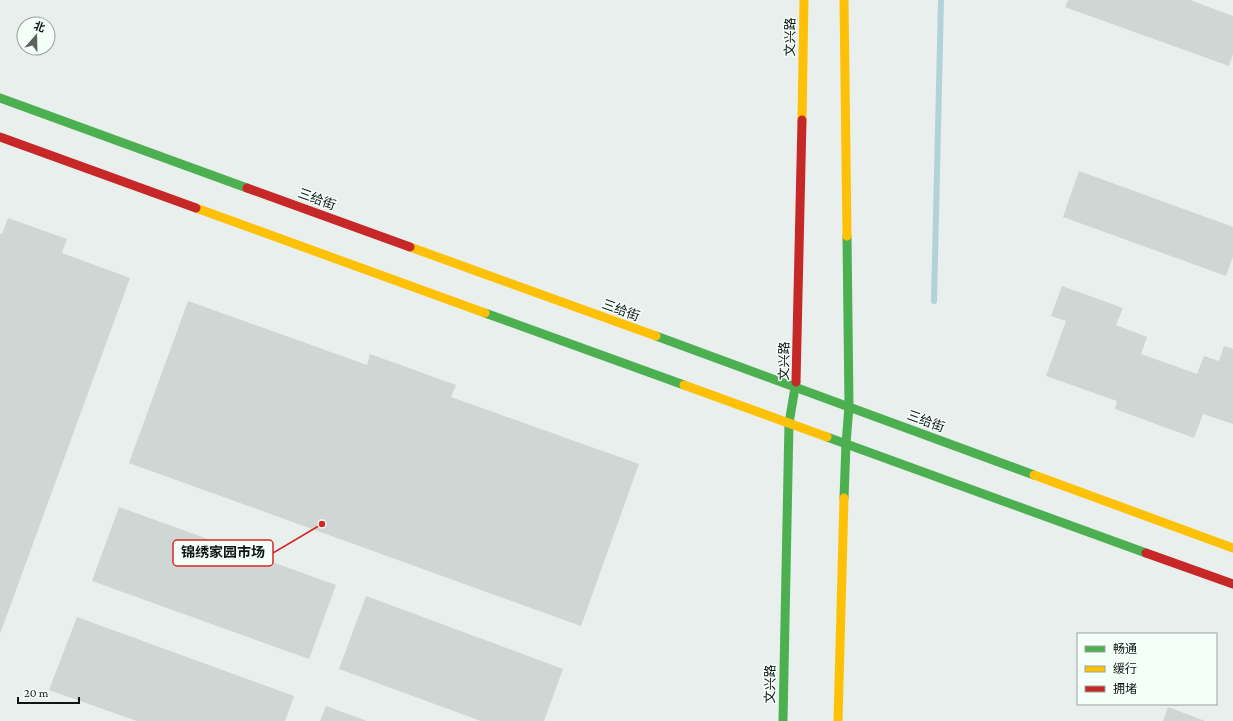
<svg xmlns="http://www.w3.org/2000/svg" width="1233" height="721" font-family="'Crimson Pro','Noto Sans SC',serif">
<rect width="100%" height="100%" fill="#e8efec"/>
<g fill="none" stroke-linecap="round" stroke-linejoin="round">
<path stroke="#b1d3d8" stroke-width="6" d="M934,301L941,0"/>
</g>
<g fill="#d0d6d4">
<path d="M1068,0H1190L1233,16V54L1229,66L1065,7Z"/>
<path d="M1079,171L1233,227V257L1226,276L1063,217Z"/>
<path d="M8,218L67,239L62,253L130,278L0,634V233L2,234Z"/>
<path d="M1062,286L1123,308L1116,325L1147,337L1141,354L1197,374L1204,356L1219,361L1224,346L1233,349V424L1203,414L1194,438L1115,409L1117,401L1046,376L1066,321L1051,316Z"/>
<path d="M188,301L367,365L370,354L456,385L451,397L639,464L581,626L129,463Z"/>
<path d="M119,507L336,585L309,659L92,581Z"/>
<path d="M366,596L563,669L544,721H481L339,669Z"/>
<path d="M77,617L294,696L285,721H137L49,690Z"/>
<path d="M326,706L367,721H320Z"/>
<path d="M1168,707L1205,721H1163Z"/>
</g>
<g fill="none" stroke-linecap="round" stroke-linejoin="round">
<g stroke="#4caf50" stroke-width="9">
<path d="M0,98L247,188"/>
<path d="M485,313L684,385"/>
<path d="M656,336L1034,475"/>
<path d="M827,437L1146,553"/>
<path d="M844,498L846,444L849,406L847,236"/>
<path d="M783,721L789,423L796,382"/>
</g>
<g stroke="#ffc107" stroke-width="9">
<path d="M844,0L847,236"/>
<path d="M802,120L804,0"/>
<path d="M196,208L485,313"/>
<path d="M410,247L656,336"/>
<path d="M684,385L827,437"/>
<path d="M1034,475L1233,548"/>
<path d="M838,721L844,498"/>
</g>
<g stroke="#c62828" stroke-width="9">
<path d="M0,137L196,208"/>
<path d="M247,188L410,247"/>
<path d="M796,382L802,120"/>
<path d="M1146,553L1233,584"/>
</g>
</g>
<g text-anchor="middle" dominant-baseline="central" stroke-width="3" stroke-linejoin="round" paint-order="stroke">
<g font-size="13" fill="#101412" stroke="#f4fffa">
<text transform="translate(790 37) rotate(-89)">文兴路</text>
<text transform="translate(317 199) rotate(20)">三给街</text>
<text transform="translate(621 310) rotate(20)">三给街</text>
<text transform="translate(784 361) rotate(-89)">文兴路</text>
<text transform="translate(926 421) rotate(20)">三给街</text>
<text transform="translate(770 684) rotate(-89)">文兴路</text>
</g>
</g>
<path fill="none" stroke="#d62828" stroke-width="1.5" d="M322 524L273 553"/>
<circle fill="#d62828" stroke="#f4fffa" stroke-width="1.5" cx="322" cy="524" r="4"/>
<rect fill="#f4fffa" stroke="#d62828" stroke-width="1.5" x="173" y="540" width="100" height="26" rx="4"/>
<g font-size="14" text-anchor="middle" font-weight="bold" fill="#101412">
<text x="223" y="557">锦绣家园市场</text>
</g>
<rect x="1077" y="633" width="140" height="72" fill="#f4fffa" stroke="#99a19d"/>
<rect x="1085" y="646" width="20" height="6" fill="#4caf50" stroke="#99a19d"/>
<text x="1113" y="653" font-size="12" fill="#101412">畅通</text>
<rect x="1085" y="666" width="20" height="6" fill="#ffc107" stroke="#99a19d"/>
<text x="1113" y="673" font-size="12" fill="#101412">缓行</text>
<rect x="1085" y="686" width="20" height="6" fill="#c62828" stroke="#99a19d"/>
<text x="1113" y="693" font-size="12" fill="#101412">拥堵</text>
<g transform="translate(36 36) rotate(20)"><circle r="19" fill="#f4fffa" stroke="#99a19d"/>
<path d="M0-3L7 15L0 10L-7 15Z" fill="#5c615e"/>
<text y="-6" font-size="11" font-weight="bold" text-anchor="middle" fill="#101412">北</text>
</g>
<path d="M18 697v6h61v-6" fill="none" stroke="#101412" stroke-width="2"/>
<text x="24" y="697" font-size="12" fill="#101412" stroke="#f4fffa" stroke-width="3" paint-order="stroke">20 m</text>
</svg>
